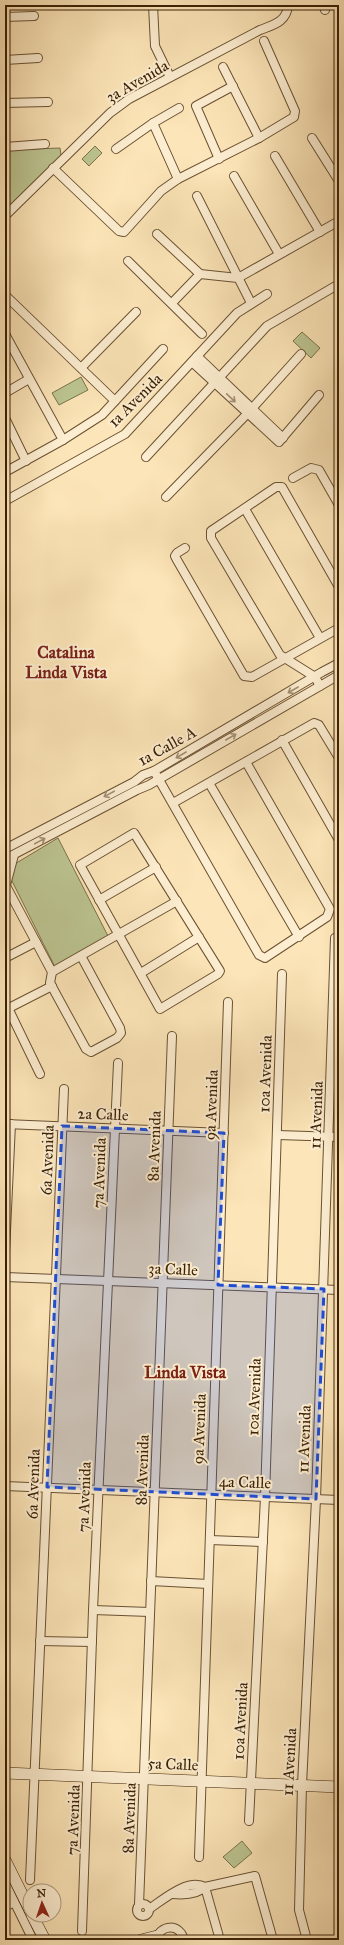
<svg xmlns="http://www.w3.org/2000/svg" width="344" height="1945" font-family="'IM FELL Great Primer',serif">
<rect width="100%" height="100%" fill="#fce5b8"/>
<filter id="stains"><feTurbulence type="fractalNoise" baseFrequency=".005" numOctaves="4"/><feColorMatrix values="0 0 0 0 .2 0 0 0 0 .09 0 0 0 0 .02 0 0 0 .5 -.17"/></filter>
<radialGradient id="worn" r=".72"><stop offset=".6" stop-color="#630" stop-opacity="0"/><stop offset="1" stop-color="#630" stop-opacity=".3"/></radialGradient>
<g fill="#bcc591" stroke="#7b724b">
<path d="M95,146L102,153L89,166L82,159Z"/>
<path d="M60,148L61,155L5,214V150Z"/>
<path d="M302,332L320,348L311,358L293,341Z"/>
<path d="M81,377L88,390L59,405L52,393Z"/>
<path d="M58,838L108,936L55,967L9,875L13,865Z"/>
<path d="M242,1841L252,1853L234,1868L223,1857Z"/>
</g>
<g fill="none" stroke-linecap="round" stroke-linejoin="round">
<g stroke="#6a5132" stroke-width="10">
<g id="street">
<path d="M153,5L155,46L170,77"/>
<path d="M325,5V10"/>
<path d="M5,17L34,16"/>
<path d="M5,60L38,58"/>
<path d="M223,67L259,138"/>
<path d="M5,103L48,102"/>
<path d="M153,123L179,108"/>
<path d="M312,138L339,181"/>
<path d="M5,147L45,144"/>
<path d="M116,149L153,123L178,179"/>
<path d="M275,156L320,232"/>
<path d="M219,159L196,106L233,86"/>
<path d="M53,168L119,231L124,232L161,191L178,179L259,138L294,117L295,111L264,41"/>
<path d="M234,176L279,254"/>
<path d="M197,196L251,303"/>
<path d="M5,216L110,113L129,99L260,30C273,25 287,22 288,5"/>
<path d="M157,234L200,274L238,278L339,221"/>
<path d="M128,261L202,334"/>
<path d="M5,295L115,401"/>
<path d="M172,303L200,274"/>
<path d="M5,334L63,440"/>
<path d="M197,356L283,438"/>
<path d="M192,362L279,442L319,395"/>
<path d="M81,368L136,312"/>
<path d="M5,393L29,379"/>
<path d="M5,418L26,461"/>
<path d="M146,457L267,326L339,284"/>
<path d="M5,472L63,440L102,415L163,349"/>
<path d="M293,478L311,468L319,470L339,505"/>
<path d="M166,497L248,413L301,354"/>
<path d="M5,501L125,434L237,313L267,294"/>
<path d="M245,509L320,638"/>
<path d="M185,548L177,553L175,556L177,560L244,676L252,677L339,628"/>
<path d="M320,686L315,677L280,655L211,538V531L276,487H282L339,587"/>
<path d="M282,740L339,840"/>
<path d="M154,771L259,955L265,958L327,917L330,909L246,762"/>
<path d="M209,783L299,937"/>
<path d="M173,803L314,723L319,725L339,758"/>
<path d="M134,833L220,971L218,974L160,1009L80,865Z"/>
<path d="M5,849L134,782L143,775L154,771L322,672L339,663"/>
<path d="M5,859L137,790L149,785L339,675"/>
<path d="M5,884L52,972L50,983L86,1049L91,1052L117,1038L121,1033L120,1028L81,956"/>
<path d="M6,885L14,855"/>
<path d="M99,900L156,867"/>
<path d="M5,958L36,942"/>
<path d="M52,972L177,901"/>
<path d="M141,973L199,937"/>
<path d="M8,1008L40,1074"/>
<path d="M5,1010L52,986"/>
<path d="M5,1124L224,1133"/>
<path d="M278,1135L339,1137"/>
<path d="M5,1252L11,1124"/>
<path d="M5,1277L339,1290"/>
<path d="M5,1486L339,1500"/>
<path d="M210,1540L263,1542"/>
<path d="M151,1581L208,1584"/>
<path d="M93,1610L150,1612"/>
<path d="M40,1641L92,1642"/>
<path d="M249,1821L265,1497L282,974"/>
<path d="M199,1857L228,1002"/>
<path d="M30,1880L64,1089"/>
<path d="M5,1883L33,1940"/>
<path d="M205,1887L220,1940"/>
<path d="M173,1894C184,1895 197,1895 205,1887L255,1876L273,1940"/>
<circle cx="143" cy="1910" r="6"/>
<path d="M139,1905L172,1036"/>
<path d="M5,1907L14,1902"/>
<path d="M149,1909C164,1899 188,1878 205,1887"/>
<path d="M82,1931L93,1610L118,1063"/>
<path d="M156,1940C160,1924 180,1923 184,1940"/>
<path d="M307,1940L299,1910L302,1785L316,1499L335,938"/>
</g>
</g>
<g stroke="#3a2005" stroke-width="12">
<g id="secondary">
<path d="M5,1773L339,1787"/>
<path d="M5,1860L30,1910"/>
<path d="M32,1915L45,1940"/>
<path d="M141,1940L157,1936"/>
</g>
</g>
<use href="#street" stroke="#fdeed1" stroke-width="8"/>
<use href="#secondary" stroke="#fdeed1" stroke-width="11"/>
</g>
<defs><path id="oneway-shaft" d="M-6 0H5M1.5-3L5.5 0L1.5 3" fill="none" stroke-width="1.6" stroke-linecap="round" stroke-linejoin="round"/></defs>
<g stroke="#a59175">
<use href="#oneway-shaft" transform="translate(231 398) rotate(43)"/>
<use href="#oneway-shaft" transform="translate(293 690) rotate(150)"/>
<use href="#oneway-shaft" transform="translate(231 737) rotate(-30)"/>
<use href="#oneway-shaft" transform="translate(181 755) rotate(150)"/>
<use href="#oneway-shaft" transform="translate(109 794) rotate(152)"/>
<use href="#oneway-shaft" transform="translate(40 841) rotate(-28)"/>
</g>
<path fill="#1d4ed8" fill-opacity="0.2" stroke="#1d4ed8" stroke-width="3" stroke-dasharray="8 5" stroke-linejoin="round" d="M62,1126L224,1133L218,1285L324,1289L316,1499L47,1487Z"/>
<g text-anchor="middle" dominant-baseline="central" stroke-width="4" stroke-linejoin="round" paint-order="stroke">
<g font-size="16" fill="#3a2005" stroke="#fdeed1">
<text transform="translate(137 81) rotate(-30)">3a Avenida</text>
<text transform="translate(135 400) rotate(-45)">1a Avenida</text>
<text transform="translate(167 746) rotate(-29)">1a Calle A</text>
<text transform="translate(265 1074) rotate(-88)">10a Avenida</text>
<text transform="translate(211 1105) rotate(-88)">9a Avenida</text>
<text transform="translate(103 1114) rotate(2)">2a Calle</text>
<text transform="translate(316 1115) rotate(-88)">11 Avenida</text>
<text transform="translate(154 1146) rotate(-88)">8a Avenida</text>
<text transform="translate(47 1160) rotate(-88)">6a Avenida</text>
<text transform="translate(99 1173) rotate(-88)">7a Avenida</text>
<text transform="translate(173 1269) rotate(2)">3a Calle</text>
<text transform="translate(254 1397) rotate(-88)">10a Avenida</text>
<text transform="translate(199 1429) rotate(-88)">9a Avenida</text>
<text transform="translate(304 1439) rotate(-88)">11 Avenida</text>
<text transform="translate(142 1470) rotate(-88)">8a Avenida</text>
<text transform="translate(245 1482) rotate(2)">4a Calle</text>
<text transform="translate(33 1484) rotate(-88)">6a Avenida</text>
<text transform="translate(84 1497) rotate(-88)">7a Avenida</text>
<text transform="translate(240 1721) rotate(-87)">10a Avenida</text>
<text transform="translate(289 1762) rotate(-87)">11 Avenida</text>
<text transform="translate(173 1764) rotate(2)">5a Calle</text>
<text transform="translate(129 1818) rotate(-88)">8a Avenida</text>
<text transform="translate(73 1820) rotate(-88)">7a Avenida</text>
</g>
<g font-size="17" font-weight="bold" fill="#7a1f14" stroke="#fdeed1">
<text x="66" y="652">Catalina<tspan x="66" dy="20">Linda Vista</tspan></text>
<text x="185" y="1372">Linda Vista</text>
</g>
</g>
<rect width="344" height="1945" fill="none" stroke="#fce5b8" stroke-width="20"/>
<rect x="6" y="6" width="332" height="1933" fill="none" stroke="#3a2005" stroke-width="2"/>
<rect x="10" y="10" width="324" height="1925" fill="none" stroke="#3a2005"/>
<g transform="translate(42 1903) rotate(357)"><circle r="19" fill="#fdeed1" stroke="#af9c7f"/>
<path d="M0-3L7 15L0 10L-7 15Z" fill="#8f2418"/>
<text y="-6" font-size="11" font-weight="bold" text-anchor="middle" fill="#3a2005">N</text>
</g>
<rect width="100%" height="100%" filter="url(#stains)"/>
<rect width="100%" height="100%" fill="url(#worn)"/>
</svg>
